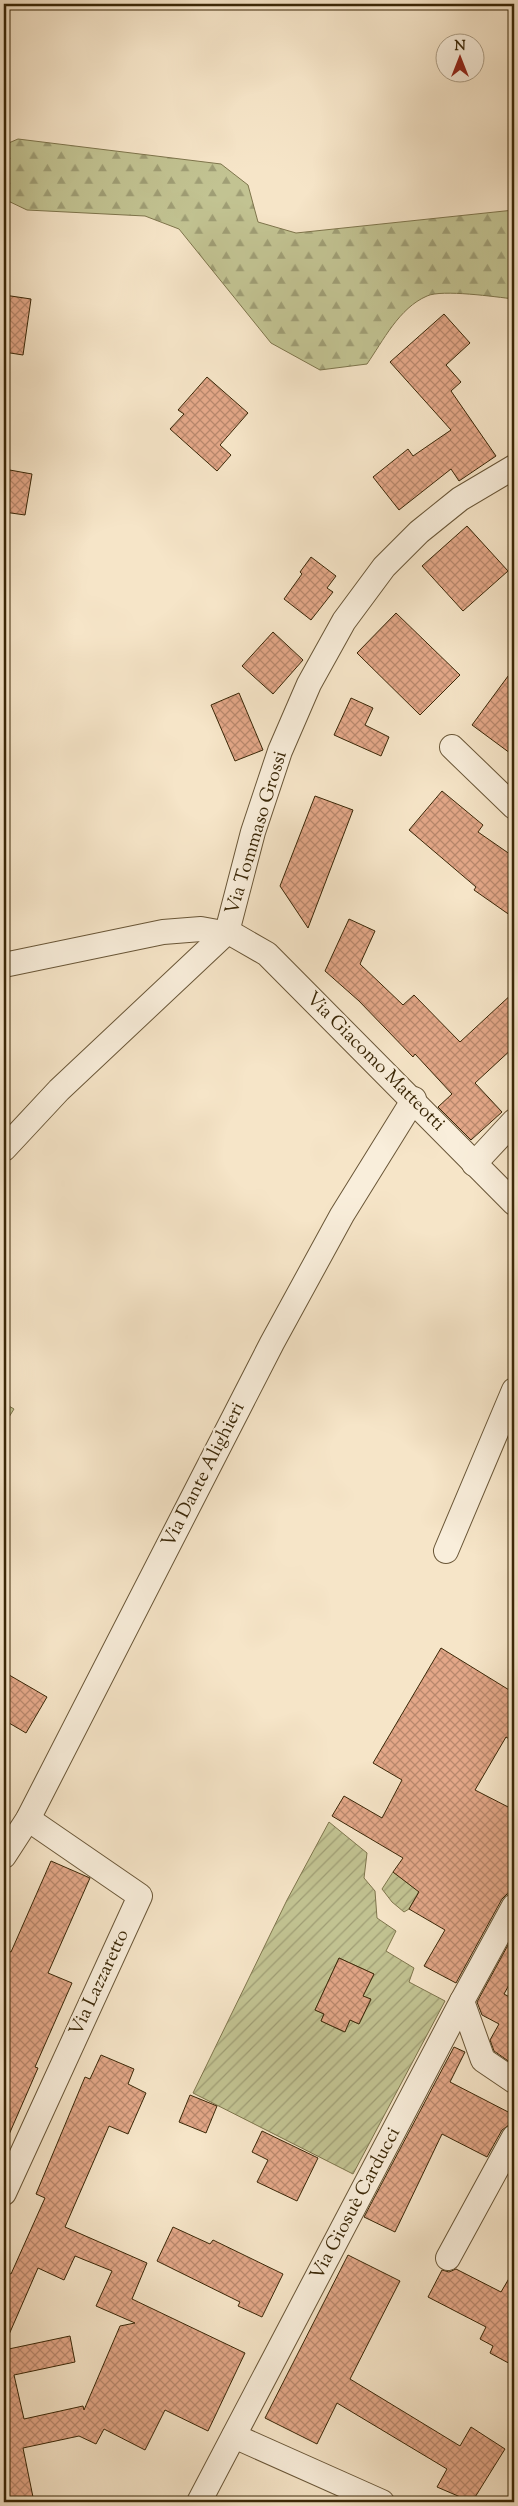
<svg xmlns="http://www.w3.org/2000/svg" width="518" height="2506" font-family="'Sorts Mill Goudy',serif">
<defs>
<pattern id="forest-firs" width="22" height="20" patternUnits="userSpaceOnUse" patternTransform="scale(1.25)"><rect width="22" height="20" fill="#c2c392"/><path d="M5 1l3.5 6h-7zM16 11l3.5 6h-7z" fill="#9f9e75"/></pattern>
<pattern id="garden-furrows" width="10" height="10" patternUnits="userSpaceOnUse" patternTransform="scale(1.25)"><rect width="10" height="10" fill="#c2c392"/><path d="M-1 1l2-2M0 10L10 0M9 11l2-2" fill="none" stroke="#9f9e75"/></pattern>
<pattern id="building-cross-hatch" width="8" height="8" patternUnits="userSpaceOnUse" patternTransform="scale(1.25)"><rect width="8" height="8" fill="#e3a788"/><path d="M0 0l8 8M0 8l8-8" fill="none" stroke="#b9886d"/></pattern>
</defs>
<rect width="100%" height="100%" fill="#f6e5c8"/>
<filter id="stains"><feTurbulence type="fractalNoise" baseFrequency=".004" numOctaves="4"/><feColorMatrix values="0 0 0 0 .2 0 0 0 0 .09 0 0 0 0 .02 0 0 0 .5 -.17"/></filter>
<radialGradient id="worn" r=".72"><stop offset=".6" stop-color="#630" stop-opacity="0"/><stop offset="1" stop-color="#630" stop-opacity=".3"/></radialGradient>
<g fill="url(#forest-firs)" stroke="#7e754c">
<path d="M18,139L221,164L248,185L258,222L296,233L514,210V299C496,297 442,289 427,296C399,308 383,341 367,364L320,370L271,343L179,229L145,216L27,210L4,199V145Z"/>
<path d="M4,1403L14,1409L4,1425Z"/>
</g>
<g fill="url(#garden-furrows)" stroke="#7e754c" fill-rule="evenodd">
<path d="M329,1822L367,1853L364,1878L375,1891L377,1918L396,1931L386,1951L414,1968L409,1982L445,2001L353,2174L193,2093L287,1900ZM339,1958L374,1974L363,1996L371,2000L359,2024L350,2020L344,2032L321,2021L324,2014L315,2010Z"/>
<path d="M431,1869L409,1909L404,1912L392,1902L382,1889L393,1872L413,1887Z"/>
</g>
<g fill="url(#building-cross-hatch)" stroke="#3a2707">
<path d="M4,295L31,299L23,355L4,352Z"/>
<path d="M444,314L470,343L446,365L461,382L451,391L496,456L459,481L451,469L399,510L373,477L408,449L413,456L451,430L390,362Z"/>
<path d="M207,377L248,413L220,445L231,455L217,471L170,429L184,414L178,410Z"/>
<path d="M4,469L32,474L25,515L4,512Z"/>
<path d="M467,526L508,571L463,611L422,566Z"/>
<path d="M311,557L336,576L327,588L333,592L311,620L284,599L302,574L300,572Z"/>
<path d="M396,613L460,675L420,715L357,653Z"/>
<path d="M273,632L303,660L273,694L242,666Z"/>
<path d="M514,668V756L472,725Z"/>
<path d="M239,693L263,750L235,761L211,705Z"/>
<path d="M351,698L373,708L365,725L389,737L381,756L334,735Z"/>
<path d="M442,791L483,825L478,832L514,857V918L474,890L476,887L409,830Z"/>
<path d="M315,796L353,810L308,928L280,886Z"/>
<path d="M349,919L375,931L360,964L403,1005L414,995L460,1042L514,992V1047L475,1083L502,1112L471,1140L438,1107L452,1094L415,1054L413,1057L359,1001L325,971Z"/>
<path d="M441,1648L514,1693V1742L506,1737L475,1790L514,1810V1892L507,1894L502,1899L456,1983L424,1966L445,1930L409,1909L419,1892L393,1872L403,1858L332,1816L344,1796L382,1818L402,1780L373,1763Z"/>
<path d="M4,1672L47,1697L26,1733L4,1720Z"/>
<path d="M51,1861L90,1878L48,1973L72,1983L35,2067L38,2068L4,2146V1949L11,1952Z"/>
<path d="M514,1934V1976L504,1994L513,1999L514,1996V2065L494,2051L490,2040L499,2024L482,2015L477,2002Z"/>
<path d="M339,1958L374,1974L363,1996L371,1999L359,2024L350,2020L345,2032L321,2021L324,2014L315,2010Z"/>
<path d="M454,2047L465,2052L450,2082L514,2115L509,2125L502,2130L487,2157L442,2134L395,2232L364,2217Z"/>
<path d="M101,2055L134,2069L128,2084L146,2093L128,2134L109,2126L65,2227L147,2263L132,2299L245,2353L208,2431L165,2410L145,2450L104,2429L96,2444L79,2436L23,2448L34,2502H4V2350L70,2336L75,2362L14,2375L24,2419L83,2406L84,2410L120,2326L135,2323L96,2306L112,2271L75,2256L64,2280L38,2268L4,2346V2271L11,2274L45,2198L36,2194L85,2077L90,2079Z"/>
<path d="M190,2095L217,2106L206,2133L179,2122Z"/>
<path d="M262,2131L318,2158L297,2201L257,2182L268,2160L252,2152Z"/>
<path d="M173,2227L210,2244L213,2240L283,2274L262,2317L238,2306L240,2302L157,2261Z"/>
<path d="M348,2255L400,2281L350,2379L460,2446L471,2427L505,2449L472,2502L437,2487L447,2469L337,2403L317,2444L265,2418Z"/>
<path d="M456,2269L501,2292L514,2270V2366L490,2353L493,2346L480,2339L486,2327L428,2297L442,2270L449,2272Z"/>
</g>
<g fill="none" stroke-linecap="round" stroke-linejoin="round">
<g stroke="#695637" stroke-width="26">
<g id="street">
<path d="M452,747L514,807"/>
<path d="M4,965L163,932L201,929L234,935L267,954L514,1203"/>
<path d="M4,1149L59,1090L227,932L253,832L280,751L309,684L344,621L384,567L419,532L460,499L514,467"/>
<path d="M474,1164L514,1121"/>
<path d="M446,1551L514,1390"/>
<path d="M4,1856L28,1819L272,1343L342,1215L414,1099"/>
<path d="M462,2001L483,2060L514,2081"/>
<path d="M4,2193L140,1896L28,1819"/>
<path d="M448,2258L514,2137"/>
<path d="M234,2436L382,2502"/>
<path d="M199,2502L462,2001L514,1906"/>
</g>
</g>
<use href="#street" stroke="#f9eedb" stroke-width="24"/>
</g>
<g text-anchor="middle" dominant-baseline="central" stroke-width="5" stroke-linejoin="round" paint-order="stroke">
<g font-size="19" fill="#3a2707" stroke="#f9eedb">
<text transform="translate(257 833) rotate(-73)">Via Tommaso Grossi</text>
<text transform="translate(375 1062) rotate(45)">Via Giacomo Matteotti</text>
<text transform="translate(204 1475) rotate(-63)">Via Dante Alighieri</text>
<text transform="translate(100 1983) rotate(-65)">Via Lazzaretto</text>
<text transform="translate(356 2204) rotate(-62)">Via Giosuè Carducci</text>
</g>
</g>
<rect width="518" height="2506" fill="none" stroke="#f6e5c8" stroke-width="20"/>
<rect x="5" y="5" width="508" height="2496" fill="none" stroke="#3a2707" stroke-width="2.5"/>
<rect x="10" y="10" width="498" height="2486" fill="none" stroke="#3a2707"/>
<g transform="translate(460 58)"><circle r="24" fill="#f9eedb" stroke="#ad9e86"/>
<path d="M0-4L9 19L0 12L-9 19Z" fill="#8f2418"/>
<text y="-8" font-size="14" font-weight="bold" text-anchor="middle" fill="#3a2707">N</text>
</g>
<rect width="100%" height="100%" filter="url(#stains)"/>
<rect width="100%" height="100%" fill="url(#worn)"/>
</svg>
